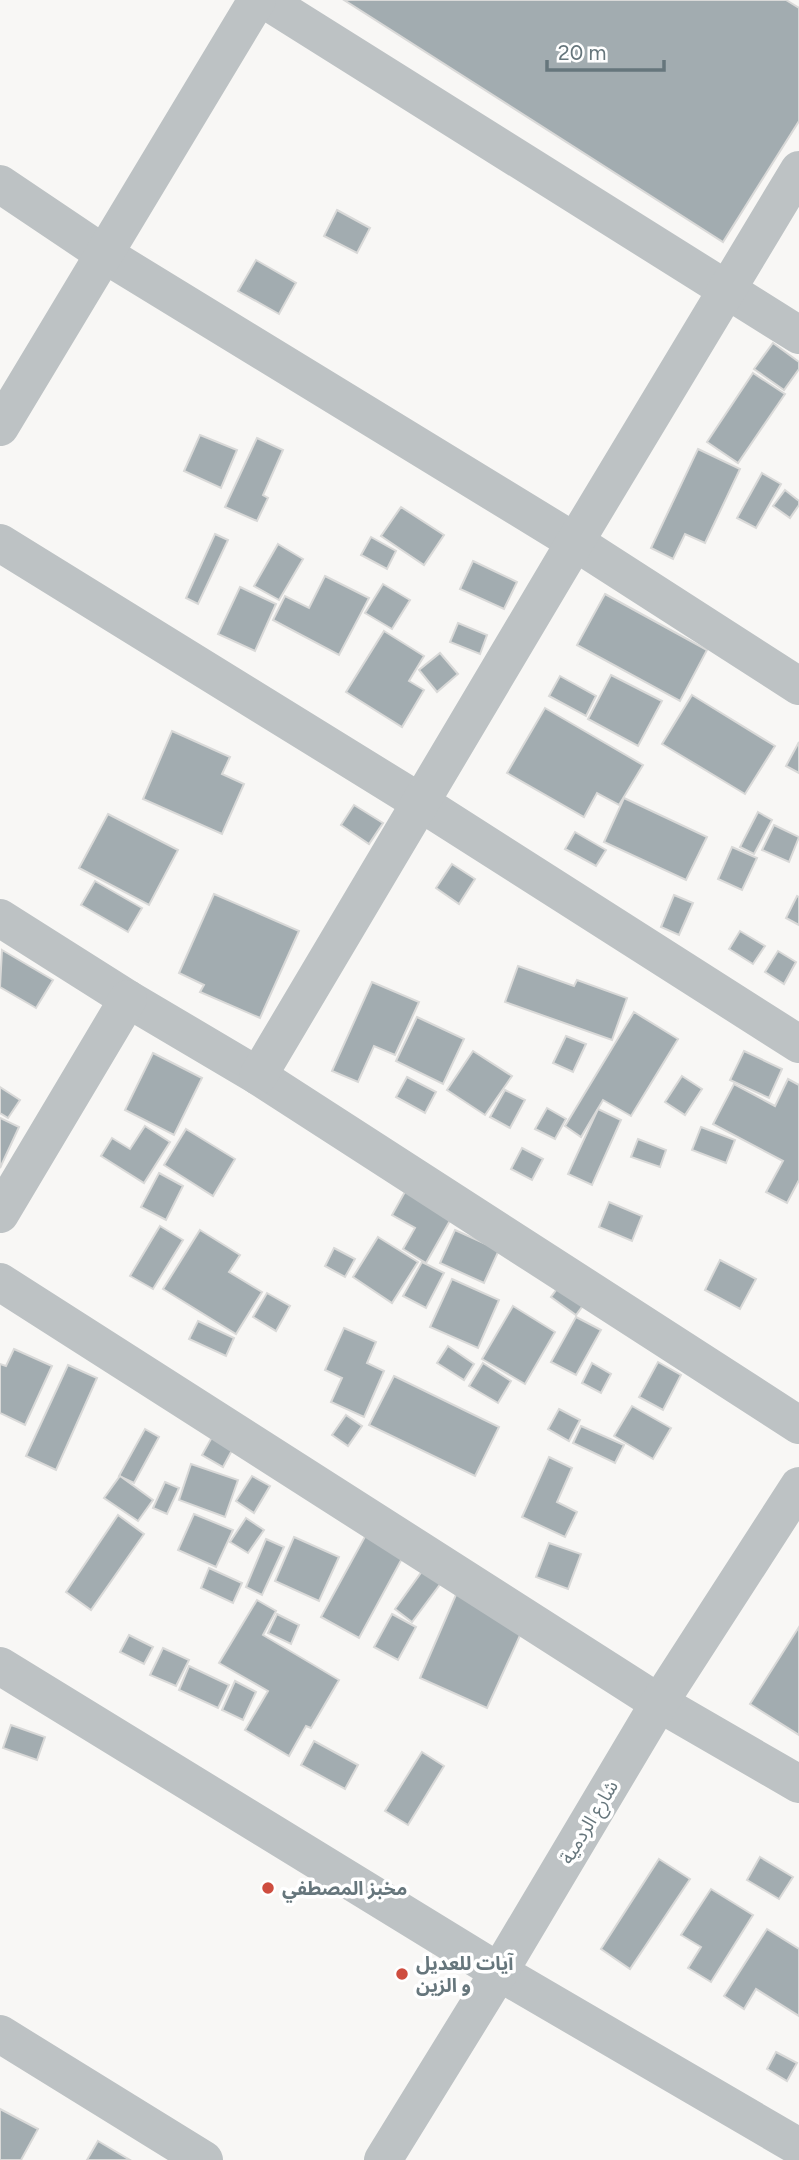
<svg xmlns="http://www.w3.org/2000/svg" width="799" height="2160" font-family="Figtree,'Noto Sans Arabic',sans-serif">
<rect width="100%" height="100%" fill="#f8f7f5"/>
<g fill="#a2acb0" stroke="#d9d9d8" stroke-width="2">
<path d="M344,0H786L799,8V121L723,242Z"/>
<path d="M337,210L370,228L357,253L324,236Z"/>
<path d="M256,260L296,283L279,314L238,291Z"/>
<path d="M773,343L799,362V369L784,390L754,369Z"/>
<path d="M753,373L785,394L738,463L707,442Z"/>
<path d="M200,435L237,450L221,488L184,471Z"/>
<path d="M257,438L283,450L263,495L268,498L257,521L225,507Z"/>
<path d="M698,449L740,469L705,543L685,534L673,559L651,548Z"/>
<path d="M762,473L781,484L756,528L737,518Z"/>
<path d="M785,490L799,501V505L790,518L773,506Z"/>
<path d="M401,507L444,535L424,565L381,536Z"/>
<path d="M215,534L228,540L198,604L186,598Z"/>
<path d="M371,537L396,551L387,569L361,555Z"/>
<path d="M278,544L303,559L279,600L254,586Z"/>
<path d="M473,561L517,582L504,609L460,589Z"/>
<path d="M325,576L369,598L339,655L273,620L285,596L309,608Z"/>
<path d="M383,584L410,600L392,629L365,613Z"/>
<path d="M240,587L276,604L255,651L218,634Z"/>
<path d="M605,594L707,650L680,701L577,645Z"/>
<path d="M458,623L487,635L480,654L450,642Z"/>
<path d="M384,631L424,656L409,681L424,690L402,727L346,692Z"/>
<path d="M440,653L458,674L437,692L419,670Z"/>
<path d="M611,675L662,701L638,746L588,719Z"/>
<path d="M560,676L596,696L586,716L549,696Z"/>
<path d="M692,695L775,746L745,794L662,744Z"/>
<path d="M545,708L643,765L619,805L597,793L584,817L507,773Z"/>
<path d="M172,731L230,757L222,774L244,784L222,834L143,799Z"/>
<path d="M799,742V773L786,766Z"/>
<path d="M624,798L707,837L686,880L604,842Z"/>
<path d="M354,805L383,823L369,844L341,825Z"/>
<path d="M758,812L772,820L754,854L740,847Z"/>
<path d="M108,814L178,850L149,905L79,868Z"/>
<path d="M774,825L799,837L789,862L762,850Z"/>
<path d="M575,832L606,850L596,866L565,849Z"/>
<path d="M732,847L757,858L742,890L718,879Z"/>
<path d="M452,864L475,879L459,904L436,888Z"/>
<path d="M95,881L142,908L128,932L81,905Z"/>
<path d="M214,894L299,931L260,1018L200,992L204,985L179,973Z"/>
<path d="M674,895L693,903L679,935L661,927Z"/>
<path d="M797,896L799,897V925L786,918Z"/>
<path d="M740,931L765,946L753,964L729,949Z"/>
<path d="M2,950L53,980L36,1008L0,987Z"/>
<path d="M778,951L796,962L784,984L765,972Z"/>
<path d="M518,966L574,986L577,980L627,998L612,1040L505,1002Z"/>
<path d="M372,982L419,1002L395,1055L374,1046L358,1082L332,1071Z"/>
<path d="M634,1012L678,1039L631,1116L603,1100L581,1137L565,1126Z"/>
<path d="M417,1017L464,1039L443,1084L396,1061Z"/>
<path d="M566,1036L586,1044L573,1072L553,1063Z"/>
<path d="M473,1051L512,1076L485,1115L447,1090Z"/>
<path d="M744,1051L782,1069L769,1098L730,1080Z"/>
<path d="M153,1053L202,1078L174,1135L125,1110Z"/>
<path d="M682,1076L702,1089L685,1115L665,1102Z"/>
<path d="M407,1077L436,1092L425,1113L396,1097Z"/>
<path d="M788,1079L799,1085V1180L787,1203L766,1192L783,1161L713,1124L734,1084L775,1106Z"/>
<path d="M0,1087L20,1100L8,1118L0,1113Z"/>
<path d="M505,1090L525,1100L510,1128L490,1117Z"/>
<path d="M547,1108L566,1119L555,1139L535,1129Z"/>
<path d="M598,1109L621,1120L592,1185L568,1174Z"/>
<path d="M0,1118L19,1127L0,1168Z"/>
<path d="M145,1126L170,1142L144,1183L101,1156L112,1138L130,1149Z"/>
<path d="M701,1127L735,1140L726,1163L692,1150Z"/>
<path d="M186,1129L235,1159L213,1196L164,1165Z"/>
<path d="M638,1139L666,1150L660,1167L631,1157Z"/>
<path d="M522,1148L543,1159L532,1180L511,1169Z"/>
<path d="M159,1173L183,1186L166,1220L141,1207Z"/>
<path d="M406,1190L452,1217L426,1263L403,1249L415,1228L392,1215Z"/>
<path d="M609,1202L642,1216L632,1241L599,1227Z"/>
<path d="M160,1226L183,1240L153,1289L130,1276Z"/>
<path d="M200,1230L240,1255L229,1272L262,1292L236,1334L163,1289Z"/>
<path d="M455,1230L499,1250L484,1283L440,1263Z"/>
<path d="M378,1237L418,1262L392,1303L353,1277Z"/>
<path d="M334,1248L355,1259L345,1277L325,1266Z"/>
<path d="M720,1260L756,1279L740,1309L705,1290Z"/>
<path d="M422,1262L444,1273L426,1308L403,1296Z"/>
<path d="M565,1278L590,1296L576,1315L551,1297Z"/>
<path d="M452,1279L499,1300L478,1348L430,1327Z"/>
<path d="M267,1293L290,1306L276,1331L253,1317Z"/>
<path d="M513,1306L555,1332L525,1384L482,1359Z"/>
<path d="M576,1317L601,1330L576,1375L551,1362Z"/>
<path d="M198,1321L234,1338L226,1356L189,1339Z"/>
<path d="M344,1328L376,1342L367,1363L384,1371L364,1417L331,1402L342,1378L325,1370Z"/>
<path d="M448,1346L474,1364L464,1380L437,1363Z"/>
<path d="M14,1349L52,1366L25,1425L0,1413V1364L6,1366Z"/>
<path d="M658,1362L681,1375L663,1410L639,1397Z"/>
<path d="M483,1363L511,1381L498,1403L469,1386Z"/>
<path d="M592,1363L611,1374L601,1393L582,1383Z"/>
<path d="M68,1365L97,1378L56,1470L26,1456Z"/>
<path d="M394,1376L499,1427L475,1476L369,1425Z"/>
<path d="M632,1406L671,1428L653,1459L614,1436Z"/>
<path d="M559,1409L580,1420L569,1441L548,1429Z"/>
<path d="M346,1415L362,1426L348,1446L332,1435Z"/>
<path d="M581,1426L624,1445L615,1463L573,1443Z"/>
<path d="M145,1429L159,1437L134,1483L119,1476Z"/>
<path d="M216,1430L237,1441L223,1467L202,1455Z"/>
<path d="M549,1457L572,1468L557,1502L577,1512L565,1537L522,1517Z"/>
<path d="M191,1464L238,1480L225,1517L179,1500Z"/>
<path d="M120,1476L153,1500L138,1521L104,1498Z"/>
<path d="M252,1476L270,1486L254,1513L236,1501Z"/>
<path d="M165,1482L179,1488L167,1514L153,1508Z"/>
<path d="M194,1514L233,1530L216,1567L178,1550Z"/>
<path d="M118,1515L144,1534L91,1610L66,1592Z"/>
<path d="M246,1518L264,1530L248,1553L230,1542Z"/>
<path d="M367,1533L405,1553L359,1638L321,1617Z"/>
<path d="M294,1537L339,1557L319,1601L275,1581Z"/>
<path d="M266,1539L284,1547L262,1595L246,1587Z"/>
<path d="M549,1543L581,1554L568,1589L536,1577Z"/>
<path d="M209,1568L242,1583L233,1603L201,1588Z"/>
<path d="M423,1570L441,1583L412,1622L395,1609Z"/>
<path d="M458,1590L527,1620L487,1708L420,1678Z"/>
<path d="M257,1600L276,1611L263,1635L339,1680L311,1728L306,1726L289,1756L245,1730L268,1691L219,1663Z"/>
<path d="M277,1614L299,1625L291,1644L268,1633Z"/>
<path d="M392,1614L416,1627L398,1660L374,1647Z"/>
<path d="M799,1627V1735L750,1704Z"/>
<path d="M129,1635L153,1647L144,1664L120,1652Z"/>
<path d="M163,1648L189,1660L176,1686L150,1675Z"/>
<path d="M189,1666L229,1685L218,1708L179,1690Z"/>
<path d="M235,1681L256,1692L243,1720L222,1710Z"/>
<path d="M11,1725L45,1737L37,1760L3,1748Z"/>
<path d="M314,1741L358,1765L345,1789L301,1765Z"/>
<path d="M422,1752L444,1766L408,1825L385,1811Z"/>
<path d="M760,1857L793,1877L779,1899L747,1880Z"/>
<path d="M659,1859L690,1879L630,1969L601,1949Z"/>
<path d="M711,1889L753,1915L711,1982L688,1968L701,1947L681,1935Z"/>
<path d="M767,1929L799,1949V2016L756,1989L744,2009L724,1996Z"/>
<path d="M776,2052L797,2063L787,2081L767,2069Z"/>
<path d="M0,2109L38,2129L21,2160H0Z"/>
<path d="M98,2141L130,2160H87Z"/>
</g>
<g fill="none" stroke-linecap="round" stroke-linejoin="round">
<g stroke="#bdc2c4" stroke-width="38">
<path d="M265,0L799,335"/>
<path d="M0,184L104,254L575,542L799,686"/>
<path d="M0,427L257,0"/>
<path d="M0,543L421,803L799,1044"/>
<path d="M0,918L128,999L258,1076L799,1425"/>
<path d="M258,1076L575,542L799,170"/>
<path d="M0,1214L128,999"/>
<path d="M0,1282L659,1703L799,1784"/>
<path d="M0,1666L499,1972L799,2147"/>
<path d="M0,2034L204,2160"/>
<path d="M383,2160L499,1972L659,1703L799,1486"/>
</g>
</g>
<g fill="#ce4d3f" stroke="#fff" stroke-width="2.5">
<circle cx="268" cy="1888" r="7"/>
<circle cx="402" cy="1974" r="7"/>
</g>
<g text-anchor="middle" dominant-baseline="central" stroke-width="7" stroke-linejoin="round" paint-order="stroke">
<g font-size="19" fill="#66767c" stroke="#fff">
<text transform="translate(589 1822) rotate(-59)">شارع الردمية</text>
</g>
<g font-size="19" font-weight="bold" fill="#66767c" stroke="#fff" text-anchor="start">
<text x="282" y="1888">مخبز المصطفي</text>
<text x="416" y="1963">آيات للعديل<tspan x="416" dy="22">و الزين</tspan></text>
</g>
</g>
<path d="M547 60v10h117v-10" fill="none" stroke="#66767c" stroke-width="3.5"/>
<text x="558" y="60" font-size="21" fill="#66767c" stroke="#ffffff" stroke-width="5" paint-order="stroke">20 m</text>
</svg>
